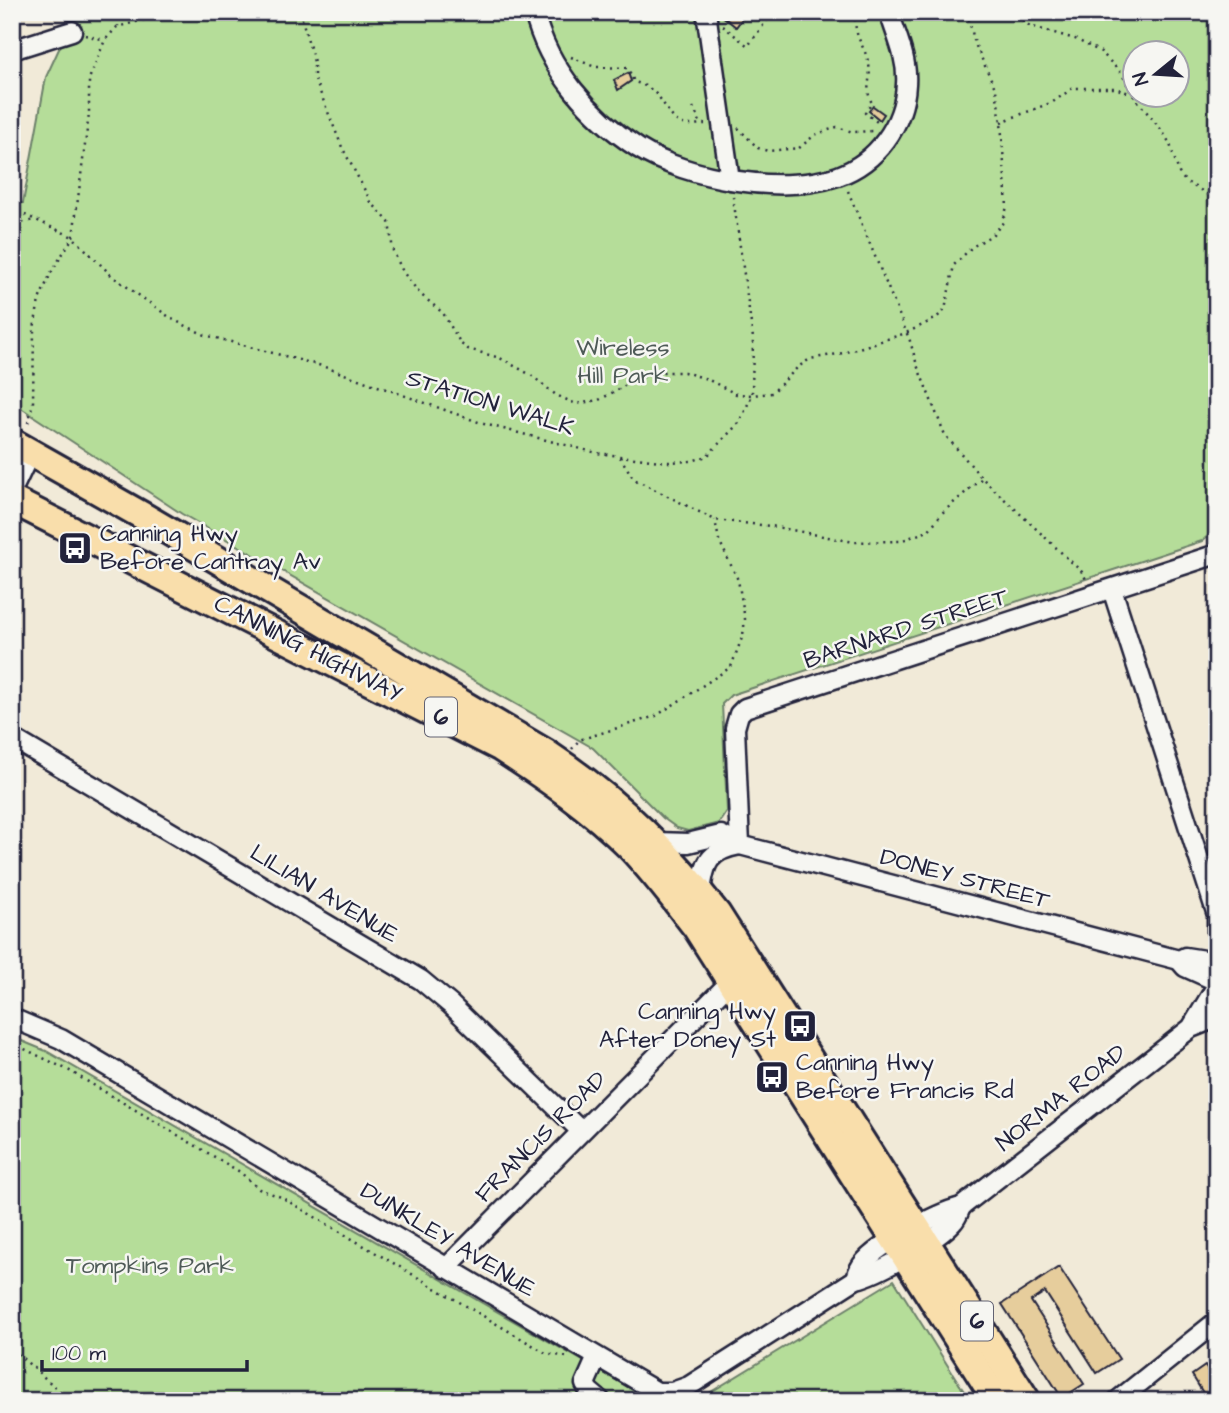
<svg xmlns="http://www.w3.org/2000/svg" width="1229" height="1413" font-family="'Architects Daughter',sans-serif">
<rect width="100%" height="100%" fill="#f1ead8"/>
<filter id="ink" filterUnits="userSpaceOnUse"><feTurbulence type="fractalNoise" baseFrequency=".0143" numOctaves="2"/><feDisplacementMap in="SourceGraphic" scale="14" xChannelSelector="R" yChannelSelector="G"/><feConvolveMatrix kernelMatrix="1 2 1 2 8 2 1 2 1" color-interpolation-filters="sRGB"/></filter>
<g filter="url(#ink)">
<g fill="#b5dd99" stroke="#6c806a" stroke-width="2" fill-rule="evenodd">
<path d="M76,12H1217V528L1202,541L731,695L722,704L727,811L719,823L688,831L677,828L663,818L593,748L182,514L12,402V203H23L46,77ZM1134,52H1176V94H1134Z"/>
<path d="M12,1037L46,1051L652,1401H19L12,1396Z"/>
<path d="M894,1280L970,1401H681L701,1398Z"/>
</g>
<g fill="#e6cd9c" stroke="#22223b" stroke-width="2">
<path d="M724,12H747L736,27L721,15Z"/>
<path d="M628,73L631,81L618,90L614,80Z"/>
<path d="M873,106L884,114L880,120L869,111Z"/>
<path d="M1059,1267L1119,1359L1097,1373L1045,1292L1031,1301L1084,1384L1062,1398L1002,1304Z"/>
<path d="M1205,1366L1217,1385V1401H1208L1192,1375Z"/>
</g>
<g fill="none" stroke-linecap="round" stroke-linejoin="round">
<g stroke="#22223b" stroke-width="23">
<g id="minor">
<path d="M534,12C548,69 590,117 638,148C687,179 783,195 838,176C877,162 904,125 906,84C908,59 896,35 889,12"/>
<path d="M706,12L730,180"/>
<path d="M12,50L72,31"/>
<path d="M12,491L30,453"/>
<path d="M1112,589L1217,915V933"/>
<path d="M12,738L421,980L451,1005L581,1131"/>
<path d="M656,842L688,843L721,835L740,845L1179,960L1185,957L1217,962"/>
<path d="M740,845L735,728L739,714L745,708L1217,554"/>
<path d="M701,893C704,863 708,851 740,845"/>
<path d="M1179,960L1185,967L1214,980"/>
<path d="M12,1018L61,1039L657,1392H672L689,1386L856,1279C879,1274 937,1240 953,1222C957,1218 959,1212 961,1207"/>
<path d="M1193,1025L1216,987"/>
<path d="M446,1268L731,981"/>
<path d="M856,1279C857,1275 858,1271 860,1268C871,1247 938,1213 961,1207L1191,1028L1206,1022L1217,1013"/>
<path d="M597,1357L585,1384L589,1391L601,1401"/>
<path d="M1117,1401L1217,1321"/>
</g>
</g>
<g stroke="#22223b" stroke-width="32">
<g id="highway">
<path d="M12,442L143,516L546,753C613,797 668,851 717,914L1027,1401"/>
<path d="M12,500L501,748C547,778 591,808 630,847C654,872 675,900 696,927L997,1401"/>
</g>
</g>
<g stroke="#22223b" stroke-width="2.5" stroke-dasharray="2 5" stroke-linecap="butt">
<path d="M116,12L119,17L118,26"/>
<path d="M300,12L314,62V77L342,147L371,202L389,222L393,251L403,272L420,294L443,313L461,344L468,349L500,358L531,375L556,395L576,404L599,400L639,378L659,372H684L707,379L736,394L752,395L772,393L798,367L810,359L843,353L906,333L935,319L945,310L954,265L972,247L992,235L1002,224L1007,207L1001,122L996,90L975,44L967,12"/>
<path d="M855,12C854,41 864,42 869,65C872,79 864,89 872,103L865,113L880,124"/>
<path d="M1011,12L1030,26L1075,39L1101,52L1122,74L1132,94L1163,132L1170,144L1179,173L1185,181L1217,200"/>
<path d="M723,26L748,46L773,12"/>
<path d="M85,35L105,40"/>
<path d="M571,57L595,67L628,68L634,82C669,90 663,123 688,125C694,125 700,124 705,124"/>
<path d="M693,107L701,124"/>
<path d="M1001,122L1053,102L1073,88H1115L1132,94"/>
<path d="M738,128L758,148L768,151L799,148L815,135L837,127L853,132L873,131"/>
<path d="M848,191L910,341L917,365L945,435L982,478L1082,572L1087,581"/>
<path d="M12,209L73,237L112,276L172,319L205,335L322,366L484,424L597,453L667,462L692,461L707,456L740,422L752,395L753,338L733,197"/>
<path d="M15,210L13,221L20,223L35,220"/>
<path d="M28,423L33,402L34,329L39,300L51,273L73,237L89,114V79L105,40L117,27L175,12"/>
<path d="M620,457L634,479L715,520L771,526L854,542L900,541L928,531L942,513L982,478"/>
<path d="M572,749L579,740L656,716L731,667L743,635L745,619L738,580L719,540L715,520"/>
<path d="M12,1043L68,1070L240,1172L259,1189L281,1197L546,1353L566,1357"/>
<path d="M12,1349L71,1401"/>
</g>
<use href="#minor" stroke="#f6f6f2" stroke-width="18"/>
<use href="#highway" stroke="#f9deab" stroke-width="26"/>
</g>
</g>
<defs>
<g id="bus-square" transform="scale(1.75)"><rect x="-9" y="-9" width="18" height="18" rx="4" fill="#22223b" stroke="#f6f6f2"/><path d="M-5-6H5V4H4V6H2V4H-2V6H-4V4H-5ZM-3.5-4V0h7V-4ZM-3.5 1.2v1.5H-2V1.2ZM2 1.2v1.5H3.5V1.2Z" fill="#fff"/></g>
</defs>
<g fill-rule="evenodd">
<use href="#bus-square" x="75" y="548"/>
<use href="#bus-square" x="800" y="1026"/>
<use href="#bus-square" x="772" y="1077"/>
</g>
<g text-anchor="middle" dominant-baseline="central" stroke-width="5" stroke-linejoin="round" paint-order="stroke">
<g fill="#f6f6f2" stroke="#626272" stroke-width="2">
<rect x="425" y="697.5" width="32" height="39" rx="5"/>
<rect x="961" y="1301.5" width="32" height="39" rx="5"/>
</g>
<g font-size="23" font-weight="bold" fill="#22223b">
<text x="441" y="717">6</text>
<text x="977" y="1321">6</text>
</g>
<g font-size="24" fill="#4e5a57" stroke="#f6f6f2">
<text x="623" y="348">Wireless<tspan x="623" dy="28">Hill Park</tspan></text>
<text x="150" y="1266">Tompkins Park</text>
</g>
<g font-size="24" fill="#22223b" stroke="#f6f6f2">
<text transform="translate(490 403) rotate(17)">STATION WALK</text>
<text transform="translate(906 629) rotate(-18)">BARNARD STREET</text>
<text transform="translate(308 649) rotate(27)">CANNING HIGHWAY</text>
<text transform="translate(965 879) rotate(15)">DONEY STREET</text>
<text transform="translate(324 894) rotate(31)">LILIAN AVENUE</text>
<text transform="translate(1061 1098) rotate(-38)">NORMA ROAD</text>
<text transform="translate(541 1137) rotate(-45)">FRANCIS ROAD</text>
<text transform="translate(448 1240) rotate(31)">DUNKLEY AVENUE</text>
</g>
<g font-size="24" fill="#22223b" stroke="#f6f6f2" text-anchor="start">
<text x="100" y="534">Canning Hwy<tspan x="100" dy="28">Before Cantray Av</tspan></text>
<text x="776" y="1012" text-anchor="end">Canning Hwy<tspan x="776" dy="28">After Doney St</tspan></text>
<text x="796" y="1063">Canning Hwy<tspan x="796" dy="28">Before Francis Rd</tspan></text>
</g>
</g>
<rect width="1229" height="1413" fill="none" stroke="#f6f6f2" stroke-width="42"/>
<rect x="21" y="21" width="1187" height="1371" fill="none" stroke="#22223b" stroke-width="2.5" filter="url(#ink)"/>
<g transform="translate(1156 74) rotate(252)"><circle r="33" fill="#f6f6f2" stroke="#a1a1a9" stroke-width="2"/>
<path d="M0-5L12 26L0 18L-12 26Z" fill="#22223b"/>
<text y="-10" font-size="19" font-weight="bold" text-anchor="middle" fill="#22223b">N</text>
</g>
<path d="M42 1360v10h205v-10" fill="none" stroke="#22223b" stroke-width="3.5"/>
<text x="52" y="1360" font-size="21" fill="#22223b" stroke="#f6f6f2" stroke-width="5" paint-order="stroke">100 m</text>
</svg>
